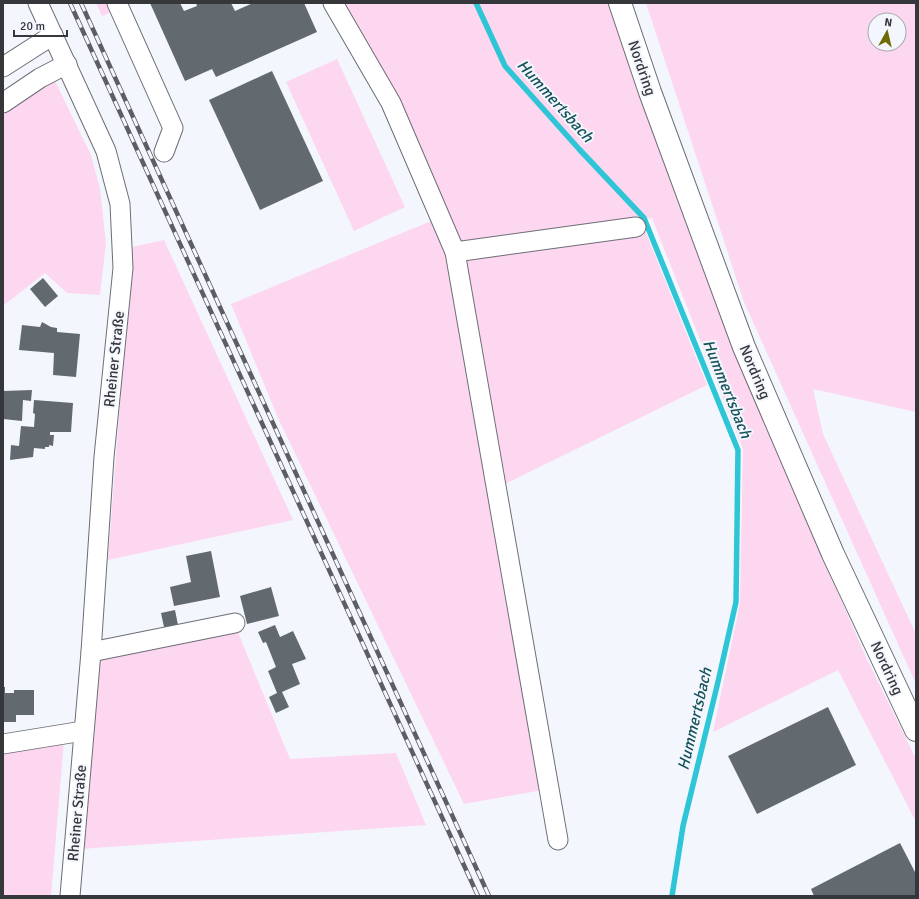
<svg xmlns="http://www.w3.org/2000/svg" width="919" height="899" font-family="Signika,sans-serif">
<rect width="100%" height="100%" fill="#f4f6fe"/>
<g fill="#fdd6f0" fill-rule="evenodd">
<path d="M96,3H111L114,11L102,16Z"/>
<path d="M340,3H608L784,468L865,655L916,759V822L838,670L713,732L740,603L743,449L652,218L460,245Z"/>
<path d="M646,3H916V412L813,389L823,434L916,634V684L744,302ZM875,20H899V44H875Z"/>
<path d="M337,59L405,207L354,231L286,82Z"/>
<path d="M53,77L91,155L100,189L106,243L100,295L67,293L45,273L3,306V109Z"/>
<path d="M436,219L451,257L543,790L464,804L278,418L231,304Z"/>
<path d="M644,228L707,385L501,486L460,256Z"/>
<path d="M164,240L293,520L108,560L132,247Z"/>
<path d="M237,630L290,759L396,753L426,825L80,849L98,658Z"/>
<path d="M64,740L51,896H3V749Z"/>
</g>
<g fill="none" stroke-linecap="round" stroke-linejoin="round">
<path stroke="#2ec6d6" stroke-width="5.5" d="M476,3L505,66L579,149L644,218L738,450L736,602L717,686L683,826L672,896"/>
</g>
<g fill="#626a6f">
<path d="M150,3H180L184,11L197,6L196,3H231L235,11L253,3H304L317,32L216,77L212,69L185,81Z"/>
<path d="M272,71L323,181L260,210L209,100Z"/>
<path d="M43,278L58,296L45,307L30,289Z"/>
<path d="M42,322L51,327L57,328V332L80,334L76,377L53,375L54,353L19,350L22,325L40,327Z"/>
<path d="M32,390L31,401L23,400L22,421L3,419V391Z"/>
<path d="M34,400L73,403L71,432H50V435H54L53,446L49,445V447H45V449L34,448L33,457L10,460L11,445L19,446L21,426L34,427L35,414L33,413Z"/>
<path d="M211,551L220,597L174,606L170,587L191,582L186,556Z"/>
<path d="M271,587L279,616L247,624L240,596Z"/>
<path d="M175,610L178,625L164,627L161,613Z"/>
<path d="M275,625L280,637L293,631L306,659L292,664L300,684L282,692L289,707L276,713L269,697L277,693L268,671L276,667L266,642L263,643L258,632Z"/>
<path d="M3,687H5V693H14V690H34V715H16V722H3Z"/>
<path d="M828,707L856,765L757,814L728,756Z"/>
<path d="M900,843L916,874V896H814L811,889Z"/>
</g>
<g fill="none" stroke-linecap="round" stroke-linejoin="round">
<g stroke="#6c6e76" stroke-width="21">
<g id="minor">
<path d="M38,3L106,151L120,204L123,268L104,457L91,652L70,896"/>
<path d="M117,3L173,128L164,152"/>
<path d="M333,3L391,103L455,252L558,840"/>
<path d="M3,67L53,35"/>
<path d="M3,103L40,78L67,64"/>
<path d="M455,252L636,227"/>
<path d="M91,652L235,623"/>
<path d="M3,744L83,731"/>
</g>
</g>
<g stroke="#6c6e76" stroke-width="24">
<path id="major" d="M620,3L650,92L744,347L833,554L916,730"/>
</g>
<use href="#minor" stroke="#fff" stroke-width="19"/>
<use href="#major" stroke="#fff" stroke-width="22"/>
<g stroke="#5d5e63" stroke-width="4.5">
<g id="rail">
<path d="M70,3L478,896"/>
<path d="M81,3L489,896"/>
</g>
</g>
<use href="#rail" stroke="#f4f6fe" stroke-width="3" stroke-dasharray="9" stroke-linecap="butt"/>
</g>
<g text-anchor="middle" dominant-baseline="central" stroke-width="4" stroke-linejoin="round" paint-order="stroke">
<g font-size="15" fill="#36373b" stroke="#f4f6fe">
<text transform="translate(642 68) rotate(71)">Nordring</text>
<text transform="translate(114 359) rotate(-84)">Rheiner Straße</text>
<text transform="translate(755 372) rotate(67)">Nordring</text>
<text transform="translate(887 668) rotate(65)">Nordring</text>
<text transform="translate(77 813) rotate(-85)">Rheiner Straße</text>
</g>
<g font-size="16" font-style="italic" fill="#165259" stroke="#f4f6fe">
<text transform="translate(555 101) rotate(48)">Hummertsbach</text>
<text transform="translate(727 389) rotate(68)">Hummertsbach</text>
<text transform="translate(695 719) rotate(-77)">Hummertsbach</text>
</g>
</g>
<rect width="919" height="899" fill="none" stroke="#36373b" stroke-width="8"/>
<g transform="translate(887 32) rotate(8)"><circle r="19" fill="#f4f6fe" stroke="#a8aab0"/>
<path d="M0-3L7 15L0 10L-7 15Z" fill="#6f6a05"/>
<text y="-6" font-size="11" font-weight="bold" text-anchor="middle" fill="#36373b">N</text>
</g>
<path d="M14 30v6h53v-6" fill="none" stroke="#36373b" stroke-width="2"/>
<text x="20" y="30" font-size="12" fill="#36373b" stroke="#f4f6fe" stroke-width="3" paint-order="stroke">20 m</text>
</svg>
